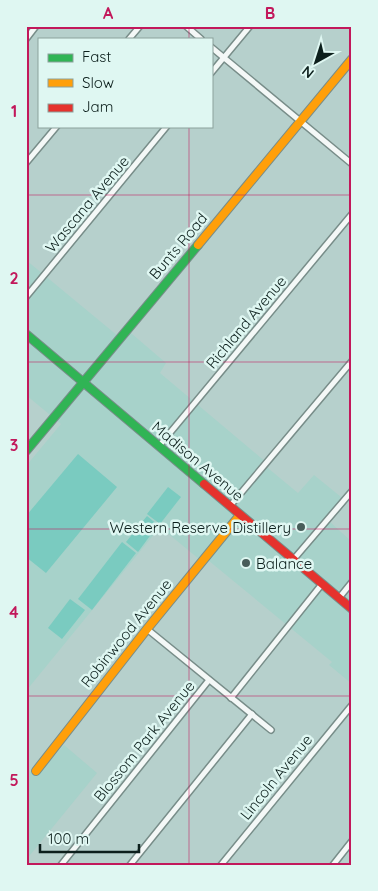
<svg xmlns="http://www.w3.org/2000/svg" width="378" height="891" font-family="Quicksand,sans-serif">
<rect width="100%" height="100%" fill="#b6d0cc"/>
<g fill="#a7d2ca">
<path d="M26,260L118,336L125,328L166,363L160,373L261,458L265,461L263,464L298,493L314,475L346,501L329,521L352,542V684L329,665L332,662L203,556L199,559L160,527L26,691V466L61,424L26,395Z"/>
<path d="M64,745L97,773L26,860V767L36,777Z"/>
</g>
<g fill="#7acbc0">
<path d="M78,454L117,487L46,573L26,557V516Z"/>
<path d="M168,487L181,497L160,524L147,514Z"/>
<path d="M147,516L158,525L138,552L126,542Z"/>
<path d="M122,542L136,553L92,610L78,599Z"/>
<path d="M70,599L85,610L62,639L48,628Z"/>
</g>
<g fill="none" stroke-linecap="round" stroke-linejoin="round">
<g stroke="#788d89" stroke-width="8">
<g id="street">
<path d="M186,26L201,39"/>
<path d="M26,39L36,26"/>
<path d="M129,39L140,26"/>
<path d="M211,47L352,164"/>
<path d="M211,73L250,26"/>
<path d="M26,163L57,126"/>
<path d="M26,297L167,126"/>
<path d="M159,446L352,214"/>
<path d="M230,506L352,361"/>
<path d="M293,560L352,491"/>
<path d="M339,598L352,582"/>
<path d="M147,629L271,730"/>
<path d="M231,698L322,584"/>
<path d="M61,865L209,680"/>
<path d="M130,865L252,714"/>
<path d="M221,865L352,705"/>
<path d="M333,865L352,841"/>
</g>
</g>
<g stroke="#788d89" stroke-width="10">
<g id="fast">
<path d="M26,334L204,484"/>
<path d="M26,451L198,245"/>
</g>
</g>
<g stroke="#788d89" stroke-width="10">
<g id="slow">
<path d="M198,245L352,59"/>
<path d="M36,771L147,629L240,515"/>
</g>
</g>
<g stroke="#788d89" stroke-width="10">
<path id="jam" d="M204,484L352,609"/>
</g>
<use href="#street" stroke="#f4f8f7" stroke-width="5"/>
<use href="#fast" stroke="#30b455" stroke-width="8"/>
<use href="#slow" stroke="#ff9f0a" stroke-width="8"/>
<use href="#jam" stroke="#e5322d" stroke-width="8"/>
</g>
<path fill="none" stroke="#c2185b" stroke-width="1" stroke-opacity="0.55" d="M189,26V39M189,126V865M26,195H352M26,362H352M26,529H352M26,696H352"/>
<g fill="#485d5a" stroke="#dff7f2" stroke-width="2">
<circle cx="301" cy="527" r="5"/>
<circle cx="246" cy="563" r="5"/>
</g>
<g text-anchor="middle" dominant-baseline="central" stroke-width="5" stroke-linejoin="round" paint-order="stroke">
<g font-size="15" fill="#0c1f1c" stroke="#dff7f2">
<text transform="translate(87 204) rotate(-50)">Wascana Avenue</text>
<text transform="translate(178 246) rotate(-50)">Bunts Road</text>
<text transform="translate(246 322) rotate(-50)">Richland Avenue</text>
<text transform="translate(198 461) rotate(40)">Madison Avenue</text>
<text transform="translate(126 633) rotate(-51)">Robinwood Avenue</text>
<text transform="translate(144 741) rotate(-51)">Blossom Park Avenue</text>
<text transform="translate(276 777) rotate(-51)">Lincoln Avenue</text>
</g>
<g font-size="15" fill="#0c1f1c" stroke="#dff7f2" text-anchor="end">
<text x="291" y="527">Western Reserve Distillery</text>
<text x="256" y="563" text-anchor="start">Balance</text>
</g>
</g>
<rect width="378" height="891" fill="none" stroke="#dff7f2" stroke-width="55"/>
<rect x="38" y="38" width="175" height="90" fill="#dff7f2" stroke="#8ba19c"/>
<rect x="48" y="54" width="25" height="8" fill="#30b455" stroke="#8ba19c"/>
<text x="82" y="62" font-size="15" fill="#0c1f1c">Fast</text>
<rect x="48" y="79" width="25" height="8" fill="#ff9f0a" stroke="#8ba19c"/>
<text x="82" y="88" font-size="15" fill="#0c1f1c">Slow</text>
<rect x="48" y="104" width="25" height="8" fill="#e5322d" stroke="#8ba19c"/>
<text x="82" y="112" font-size="15" fill="#0c1f1c">Jam</text>
<g transform="translate(316 62) rotate(219)" stroke="#dff7f2" stroke-width="4" paint-order="stroke">
<path d="M0-4L9 19L0 12L-9 19Z" fill="#0c1f1c"/>
<text y="-8" font-size="14" font-weight="bold" text-anchor="middle" fill="#0c1f1c">N</text>
</g>
<path d="M40 844v8h99v-8" fill="none" stroke="#0c1f1c" stroke-width="2.5"/>
<text x="48" y="844" font-size="15" fill="#0c1f1c" stroke="#dff7f2" stroke-width="4" paint-order="stroke">100 m</text>
<rect x="28" y="28" width="322" height="836" fill="none" stroke="#c2185b" stroke-width="2"/>
<g font-size="16" text-anchor="middle" font-weight="bold" fill="#c2185b">
<text x="108" y="19">A</text>
<text x="270" y="19">B</text>
<text x="14" y="117">1</text>
<text x="14" y="284">2</text>
<text x="14" y="451">3</text>
<text x="14" y="618">4</text>
<text x="14" y="786">5</text>
</g>
</svg>
